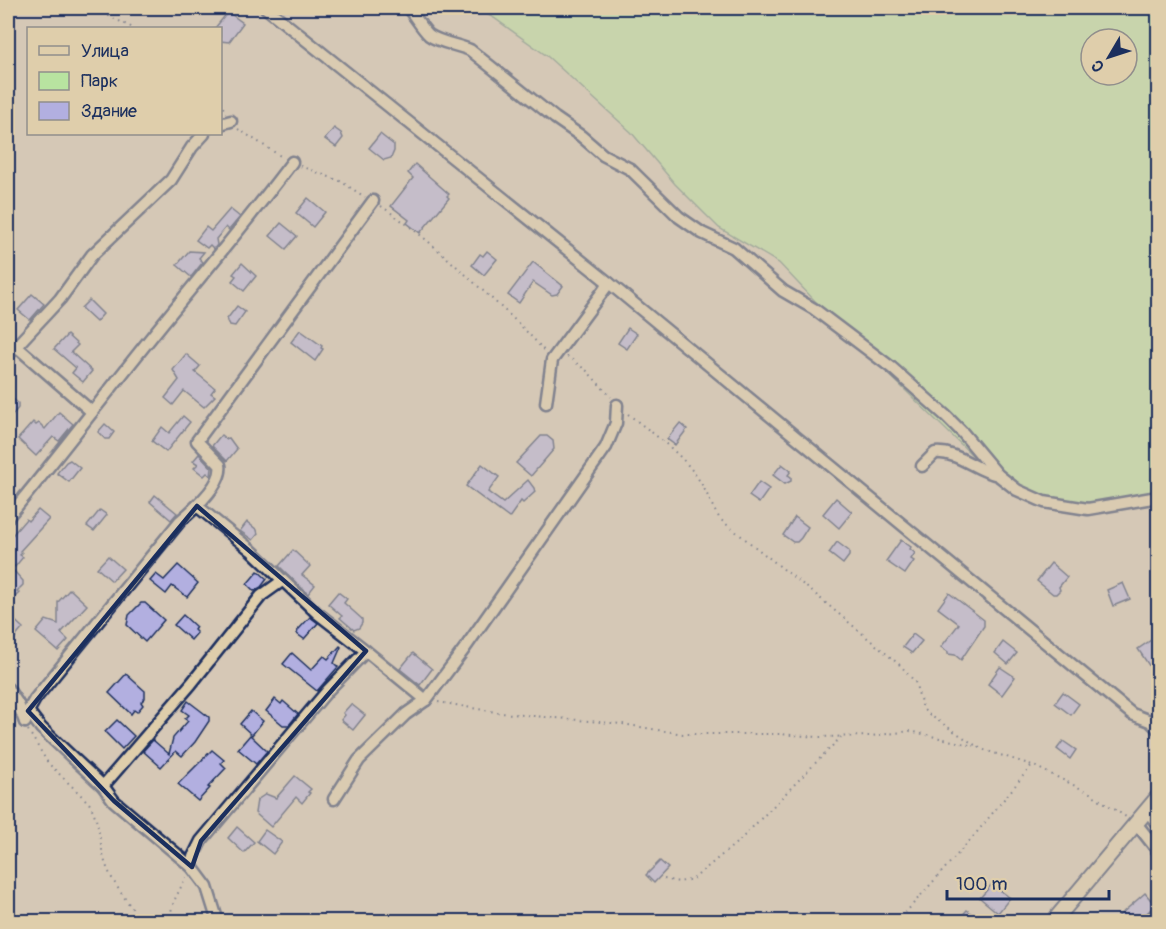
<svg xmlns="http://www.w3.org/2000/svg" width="1166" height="929" font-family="Pangolin,sans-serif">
<rect width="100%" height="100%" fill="#d6c8b6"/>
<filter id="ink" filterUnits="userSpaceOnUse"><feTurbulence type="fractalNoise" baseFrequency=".0167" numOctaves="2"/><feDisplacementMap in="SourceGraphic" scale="12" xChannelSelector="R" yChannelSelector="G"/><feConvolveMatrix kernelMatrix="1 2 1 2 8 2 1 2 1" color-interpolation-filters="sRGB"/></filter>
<g filter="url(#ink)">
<path fill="#b8e3a0" stroke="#6a897f" stroke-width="1.5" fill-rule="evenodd" d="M475,8H1158V500L1093,508L1054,503L1009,485L976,459L835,322L779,263L719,228L675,184L631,132L547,56L494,18ZM1091,39H1127V75H1091Z"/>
<g fill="#b2afe0" stroke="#1b2f5e" stroke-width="1.5">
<path d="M228,12L243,23L229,42L220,41V28H215Z"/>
<path d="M334,128L341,133L343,138L336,147L325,139Z"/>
<path d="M380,134L394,145V151L391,158L384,160L369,148Z"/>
<path d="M415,164L449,194L447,196L449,198L420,233L407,223L409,220L391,206L413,178L408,173Z"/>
<path d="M308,198L325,212L313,227L296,213Z"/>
<path d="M230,209L240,217L229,230L226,227L216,239L217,245L214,249L210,245L207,248L196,240L206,227L211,231Z"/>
<path d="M281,223L297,236L286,249L270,236Z"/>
<path d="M189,251L204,252L199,258L203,262L191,277L177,265Z"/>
<path d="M487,251L497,259L484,275L472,265L480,254L483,256Z"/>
<path d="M533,262L563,286L557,294L552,295L533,282L519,303L508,295Z"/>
<path d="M242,263L256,276L244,291L232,281L236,276L233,274Z"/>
<path d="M32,294L44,304L30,320L18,310Z"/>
<path d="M89,300L103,314L96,322L81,308Z"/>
<path d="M237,306L245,312L235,326L230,325L227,319Z"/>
<path d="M628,328L637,334L627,349L618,343Z"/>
<path d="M300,330L322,346L321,348L323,349L315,361L291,342Z"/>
<path d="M67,335L78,345L71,352L92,371L83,382L72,373L76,368L54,349Z"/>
<path d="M186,354L200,366L195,372L215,388L211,393L215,396L204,407L184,391L173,405L165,398L179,380L173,370Z"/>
<path d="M8,395L18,403V408L8,421Z"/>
<path d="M59,412L73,424L59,441L53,437L36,456L18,439L33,422L36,425L39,423L45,429Z"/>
<path d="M183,416L190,422L166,452L152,441L162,427L169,433Z"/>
<path d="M680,423L687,429L675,445L667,439Z"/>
<path d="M105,424L114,432L109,439H105L98,432Z"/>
<path d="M221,435L226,439L229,438L237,449L227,461L212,446Z"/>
<path d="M541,436H547L553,441L554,449L531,476L516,463Z"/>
<path d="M199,454L212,468L211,476L207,473L204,476L194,468L198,464L193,461Z"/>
<path d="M70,460L80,468L69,482L57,473L66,462Z"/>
<path d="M482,464L499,477L488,492L503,503L528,480L534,488L535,492L523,503L521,501L509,518L466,486Z"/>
<path d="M782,464L791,471L788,475L791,477V481L785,484L773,475Z"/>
<path d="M759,482L769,489L759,503L749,496Z"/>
<path d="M155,495L177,513L171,520L150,502Z"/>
<path d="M836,498L852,512L839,528L823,514Z"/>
<path d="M38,510L49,519L20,551L22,553L20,555L23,557L15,567L8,560V540L26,519L28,521Z"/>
<path d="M100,510L107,515L94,531L87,526Z"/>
<path d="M795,517L808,527L801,538L797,542H793L783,535Z"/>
<path d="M247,522L257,530L258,534L253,540L240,531Z"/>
<path d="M901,540L911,547L910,549L915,553L911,559L914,561L905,574L886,561Z"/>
<path d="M837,542L849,551V556L843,564L829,553Z"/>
<path d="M293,550L310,566L302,575L315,585L308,594L279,566Z"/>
<path d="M108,556L123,569L112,581L97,568Z"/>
<path d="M1051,563L1067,577L1059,587L1060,590L1056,594H1053L1037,581Z"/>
<path d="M178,565L198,583L187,597L172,586L166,594L150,581L156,574L164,580Z"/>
<path d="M14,571L23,581V585L17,591L19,593L8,604V577Z"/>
<path d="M258,571L267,579L261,587L254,591L247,584Z"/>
<path d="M1123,583L1130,599L1113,606L1107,590Z"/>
<path d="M70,589L87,605L61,633L68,640L58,651L36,632L46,620L58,624V602Z"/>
<path d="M338,592L347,599L344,603L362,619V623L359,628L354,630L340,618L342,616L328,604Z"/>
<path d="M949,593L984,620V626L961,660L955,655L948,654V652L941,647L959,624L938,608Z"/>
<path d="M141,603H145L164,620L145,642L127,625L129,615Z"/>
<path d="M8,614L23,628L8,646Z"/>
<path d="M183,615L196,627L194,630L197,633L191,640L174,625Z"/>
<path d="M310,617L318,623L304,639L297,634L298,630Z"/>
<path d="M913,634L922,641L912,653L903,647Z"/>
<path d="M1154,638L1158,645V679L1138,649Z"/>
<path d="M1003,642L1017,653L1008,664L995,653Z"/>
<path d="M340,646L341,647L334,663L338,667L317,691L283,664L292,653L311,670L324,656L328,659Z"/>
<path d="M413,653L432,669L420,685L400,669Z"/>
<path d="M1000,667L1015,677L1002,695L988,684Z"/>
<path d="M126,674L145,691V698L141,702L143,705L137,712L134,710L131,714L109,693Z"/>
<path d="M1063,692L1079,704L1071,715L1055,703Z"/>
<path d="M275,699L281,704L283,701L298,714L289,725H283L266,711Z"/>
<path d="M188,701L209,717V721L195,742L182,756L176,751L161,767L143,751L153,740L169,754L173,738L188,721L185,719L189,715L182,710Z"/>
<path d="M351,704L365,715L353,730L341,720L345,715L343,713Z"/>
<path d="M251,711L263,721L252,735L240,724Z"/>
<path d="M117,720L134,736L122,749L105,732Z"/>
<path d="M250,735L267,751L256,764L238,749Z"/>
<path d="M1063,741L1076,750L1070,759L1057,749Z"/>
<path d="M212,750L224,760L221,763L226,768L208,787L210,788L198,801L178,784Z"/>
<path d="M295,776L311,789L308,792L310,793L302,803L296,797L271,827L255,813L257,800L266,794L276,798Z"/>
<path d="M237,827L254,842L244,853L228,838Z"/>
<path d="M265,830L282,842L273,854L257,841Z"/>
<path d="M660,861L668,868L654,883L646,875Z"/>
<path d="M992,884L1010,898L998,913L980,898Z"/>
<path d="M1145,893L1155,905L1139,921H1113Z"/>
<path d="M967,910L981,921H957Z"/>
</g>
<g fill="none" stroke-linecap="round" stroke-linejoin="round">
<g stroke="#1b2f5e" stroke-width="15">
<g id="minor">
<path d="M266,8L609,283L1132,714L1150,721L1158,729"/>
<path d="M408,8C415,16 421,27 429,35C438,42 458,45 470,50L555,118L581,136L603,155L630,169L679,217L702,233L734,248L783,291L814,309L892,368L946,416L963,433L998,475L1017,490L1044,502L1088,509L1158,497"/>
<path d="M220,124L231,121"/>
<path d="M16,346L92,412"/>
<path d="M8,355L60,299L92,255L171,180L192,147L204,134"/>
<path d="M546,403L552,360L609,283"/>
<path d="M922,466L935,453C958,451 976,471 998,475"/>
<path d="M197,506L251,550L317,613L366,651L426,700"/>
<path d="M8,517C64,450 116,380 171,313C212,263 253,214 292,162"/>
<path d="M8,689L18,704L25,722"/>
<path d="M28,711L41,728L103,786L114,801L192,867L207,887L218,922"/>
<path d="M25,722L26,715L35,699L180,521C193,510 224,483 220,465L197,441L373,201"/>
<path d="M103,786L191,684L261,596L282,581"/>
<path d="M334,799L359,760L406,714L426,700L465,648L606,447L616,423L617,405"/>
<path d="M1147,810L1158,825"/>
<path d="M1136,823L1158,851"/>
<path d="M192,867L193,857L201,841L328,690L366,651"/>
<path d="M1148,922L1158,912"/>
</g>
</g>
<g stroke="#1b2f5e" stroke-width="18">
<path id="major" d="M1053,922L1158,797"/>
</g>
<g stroke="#1b2f5e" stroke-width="2" stroke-dasharray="1.5 4.5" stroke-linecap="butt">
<path d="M99,8L109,16L133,28"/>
<path d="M220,102L226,113"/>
<path d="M238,129L282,157"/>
<path d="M300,166L340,181L365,197"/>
<path d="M381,206C416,229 449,259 480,288C503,309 526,329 546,353"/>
<path d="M567,356L587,371L611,397"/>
<path d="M628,414C652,433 682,453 699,480C708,493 711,507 721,520L815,594L901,666L915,682L923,709L928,714L981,749L1032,765L1090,793L1126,817"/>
<path d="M438,702L501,713L622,724L683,734H780L818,737L872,736L910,731L974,746"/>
<path d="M28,730L48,763L89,803C100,821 99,843 105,862C112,884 129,903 142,922"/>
<path d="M664,879L679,882L693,879L740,840L841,737"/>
<path d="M168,922L174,901L186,877"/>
<path d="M897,922L973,837L1032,765"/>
</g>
<use href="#minor" stroke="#dfceab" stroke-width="10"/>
<use href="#major" stroke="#dfceab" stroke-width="14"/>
</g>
</g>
<path d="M0 0H1166V929H0ZM197,506L366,651L201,841L192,867L114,801L28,711Z" fill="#d6c8b6" fill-opacity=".55" fill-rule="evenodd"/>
<path fill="none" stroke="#1b2f5e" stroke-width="4.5" stroke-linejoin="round" d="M197,506L366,651L201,841L192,867L114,801L28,711Z"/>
<rect width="1166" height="929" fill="none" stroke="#dfceab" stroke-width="30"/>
<rect x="15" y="15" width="1136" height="899" fill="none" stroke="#1b2f5e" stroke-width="2" filter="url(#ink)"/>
<rect x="27" y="27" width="195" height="108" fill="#dfceab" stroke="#918e8c" stroke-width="1.5"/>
<rect x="39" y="46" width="30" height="9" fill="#dfceab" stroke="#918e8c" stroke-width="1.5"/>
<text x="81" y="57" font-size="18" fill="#1b2f5e">Улица</text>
<rect x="39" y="72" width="30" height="18" fill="#b8e3a0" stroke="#918e8c" stroke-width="1.5"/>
<text x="81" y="87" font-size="18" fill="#1b2f5e">Парк</text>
<rect x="39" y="102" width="30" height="18" fill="#b2afe0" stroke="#918e8c" stroke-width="1.5"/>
<text x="81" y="117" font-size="18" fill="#1b2f5e">Здание</text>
<g transform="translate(1109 57) rotate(231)"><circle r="28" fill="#dfceab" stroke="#918e8c" stroke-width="1.5"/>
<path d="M0-4.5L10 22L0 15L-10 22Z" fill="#1b2f5e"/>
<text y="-9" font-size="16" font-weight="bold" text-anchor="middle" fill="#1b2f5e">С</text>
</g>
<path d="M947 890v9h162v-9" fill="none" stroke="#1b2f5e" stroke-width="3"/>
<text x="956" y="890" font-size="18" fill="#1b2f5e" stroke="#dfceab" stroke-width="4.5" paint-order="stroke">100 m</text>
</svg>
